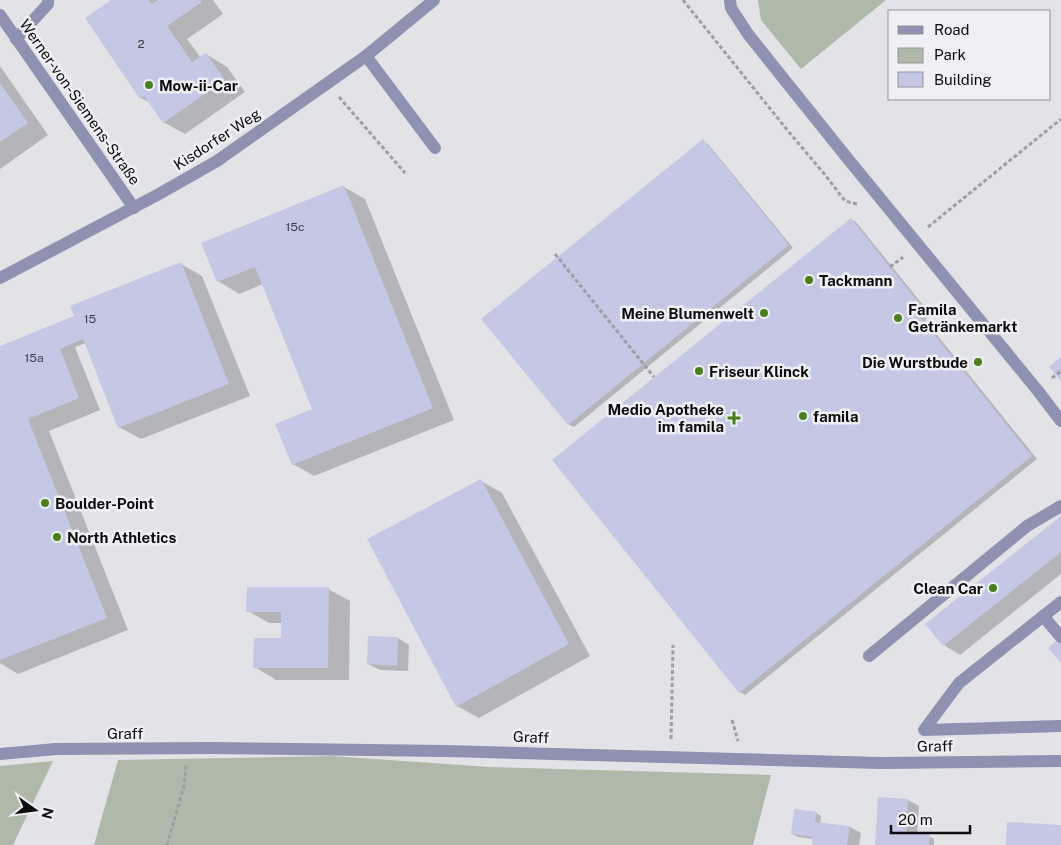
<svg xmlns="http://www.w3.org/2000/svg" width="1061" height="845" font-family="'Public Sans',sans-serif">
<rect width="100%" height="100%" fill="#e2e3e7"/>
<g fill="#afb9a9">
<path d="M758,0H886L801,69L761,20Z"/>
<path d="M331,756L490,767L771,775L753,845H94L118,760Z"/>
<path d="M53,761L13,845H0V766Z"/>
</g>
<g fill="#0003">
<path d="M113,0H213L223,14L187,39L201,58L206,54L227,67L245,92L185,134L163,122L150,103L141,98Z"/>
<path d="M0,66L48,135L0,169Z"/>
<path d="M703,141L708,144L793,248L574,427L568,424Z"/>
<path d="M344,187L365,199L454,420L314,476L293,464L313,410L263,284L239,294L218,281Z"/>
<path d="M851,219L856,222L931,315L925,320L1037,459L745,695L740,692Z"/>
<path d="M181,264L202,276L250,396L141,439L119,427L86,343L75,347L100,410L49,431L128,630L18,674L0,663V347L74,318Z"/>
<path d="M481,481L502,493L590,656L479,718L457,706Z"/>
<path d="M1061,518V574L960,655L944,645Z"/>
<path d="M328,589L350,601L349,680H276L255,667L282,639V623H269L248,611Z"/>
<path d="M398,638L409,645L408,671L380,670L368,664Z"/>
<path d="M908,800L919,806L917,835L929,836L934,839V845H876Z"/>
<path d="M816,813L821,816L820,823L850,827L861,833L859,845H814V839L798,837L792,834Z"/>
</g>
<g fill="#c4c8e5">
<path d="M111,0H149L152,4L158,0H201L202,2L167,26L192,62L206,53L225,80L163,123L144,96L140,99L85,18Z"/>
<path d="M0,83L28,123L0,142Z"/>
<path d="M703,139L789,245L568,425L481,319Z"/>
<path d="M344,185L433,408L292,465L275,424L312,409L255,267L217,282L201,243Z"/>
<path d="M851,218L926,312L920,317L1032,456L739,693L552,460Z"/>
<path d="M181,262L229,384L118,428L83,339L60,349L79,398L28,419L107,618L0,660V346L74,316L70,306Z"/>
<path d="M1061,357V381L1049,367Z"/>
<path d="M481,479L569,644L456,707L367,539Z"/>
<path d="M1061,516V552L943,646L925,624Z"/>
<path d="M247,587H329L328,668H253L254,638H281V612H246Z"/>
<path d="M368,636L398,637L397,666L367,664Z"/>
<path d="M1061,637V663L1048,648Z"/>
<path d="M878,797L908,799L906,833L930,834L929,845H875Z"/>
<path d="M794,809L817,812L815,822L850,826L847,845H812L813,837L791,834Z"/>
<path d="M1007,822L1061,825V845H1006Z"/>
</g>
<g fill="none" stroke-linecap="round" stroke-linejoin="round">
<g stroke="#9e9fa2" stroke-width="3" stroke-dasharray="4 2.5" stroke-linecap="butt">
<path d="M683,0L788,131L826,176L845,201L857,204L859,205"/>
<path d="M339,97L405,173"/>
<path d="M928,227L1061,119"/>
<path d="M555,254L654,377"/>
<path d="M890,267L903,257"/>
<path d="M1052,378L1061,371"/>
<path d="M732,720L738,741"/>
<path d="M671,739L673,645"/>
<path d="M167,845L184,786L186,766"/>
</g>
<g stroke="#8e91af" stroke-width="12">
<path d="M730,0L731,8L748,34L779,73L848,159L1038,391L1061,421"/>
<path d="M16,39L48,4V0"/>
<path d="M366,56L435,148"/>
<path d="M1061,602L959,683L924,730L1061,726"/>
<path d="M1043,616L1061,637"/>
<path d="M869,656L1027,526L1061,506"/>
</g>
<g stroke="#8e91af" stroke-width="12">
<path d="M0,15L134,208"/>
<path d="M0,754L56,749L209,748L445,751L881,763L1061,761"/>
</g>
<path stroke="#8e91af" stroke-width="12" d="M0,278L159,194L217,161L366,56L434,0"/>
</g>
<g fill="#488019" stroke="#eff0f4" stroke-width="2">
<circle cx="149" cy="85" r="5"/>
<circle cx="809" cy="280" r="5"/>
<circle cx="764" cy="313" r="5"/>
<circle cx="898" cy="318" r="5"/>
<circle cx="978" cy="362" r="5"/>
<circle cx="699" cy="371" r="5"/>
<circle cx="803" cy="416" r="5"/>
<path d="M731.5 410.5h5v5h5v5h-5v5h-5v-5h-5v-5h5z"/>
<circle cx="45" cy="503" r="5"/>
<circle cx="57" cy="537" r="5"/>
<circle cx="993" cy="588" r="5"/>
</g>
<g text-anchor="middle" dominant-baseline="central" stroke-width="5" stroke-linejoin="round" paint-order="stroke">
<g font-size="12" fill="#3a3b43">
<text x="141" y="44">2</text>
<text x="295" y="227">15c</text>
<text x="90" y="319">15</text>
<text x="34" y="358">15a</text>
</g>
<g font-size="15" font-weight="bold" fill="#0c0c0d" stroke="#eff0f4" text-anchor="start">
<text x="159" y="85">Mow-ii-Car</text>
<text x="819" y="280">Tackmann</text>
<text x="908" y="309">Famila<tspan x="908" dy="17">Getränkemarkt</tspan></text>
<text x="754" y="313" text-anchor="end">Meine Blumenwelt</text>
<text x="968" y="362" text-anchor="end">Die Wurstbude</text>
<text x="709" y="371">Friseur Klinck</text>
<text x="724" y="409" text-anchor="end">Medio Apotheke<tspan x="724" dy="17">im famila</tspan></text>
<text x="813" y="416">famila</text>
<text x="55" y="503">Boulder-Point</text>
<text x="67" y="537">North Athletics</text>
<text x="983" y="588" text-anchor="end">Clean Car</text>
</g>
<g font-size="15" fill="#0c0c0d" stroke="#eff0f4">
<text transform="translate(80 102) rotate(55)">Werner-von-Siemens-Straße</text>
<text transform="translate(217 139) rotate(-33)">Kisdorfer Weg</text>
<text x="125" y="733">Graff</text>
<text transform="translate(531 737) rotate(2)">Graff</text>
<text transform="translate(935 746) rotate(-1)">Graff</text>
</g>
</g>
<rect x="888" y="10" width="162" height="90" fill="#eff0f4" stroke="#949598"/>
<rect x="898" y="26" width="25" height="8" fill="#8e91af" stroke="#949598"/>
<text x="934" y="35" font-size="15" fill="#0c0c0d">Road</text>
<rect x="898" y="48" width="25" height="15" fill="#afb9a9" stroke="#949598"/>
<text x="934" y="60" font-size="15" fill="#0c0c0d">Park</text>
<rect x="898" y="72" width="25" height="15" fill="#c4c8e5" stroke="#949598"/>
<text x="934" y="85" font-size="15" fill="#0c0c0d">Building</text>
<g transform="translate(35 810) rotate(104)" stroke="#eff0f4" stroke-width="4" paint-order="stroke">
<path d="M0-4L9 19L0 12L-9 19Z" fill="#0c0c0d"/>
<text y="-8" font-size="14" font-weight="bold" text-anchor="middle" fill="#0c0c0d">N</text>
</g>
<path d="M891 825v8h79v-8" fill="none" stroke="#0c0c0d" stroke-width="2.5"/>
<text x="898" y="825" font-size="15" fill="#0c0c0d" stroke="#eff0f4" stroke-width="4" paint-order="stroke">20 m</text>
</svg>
